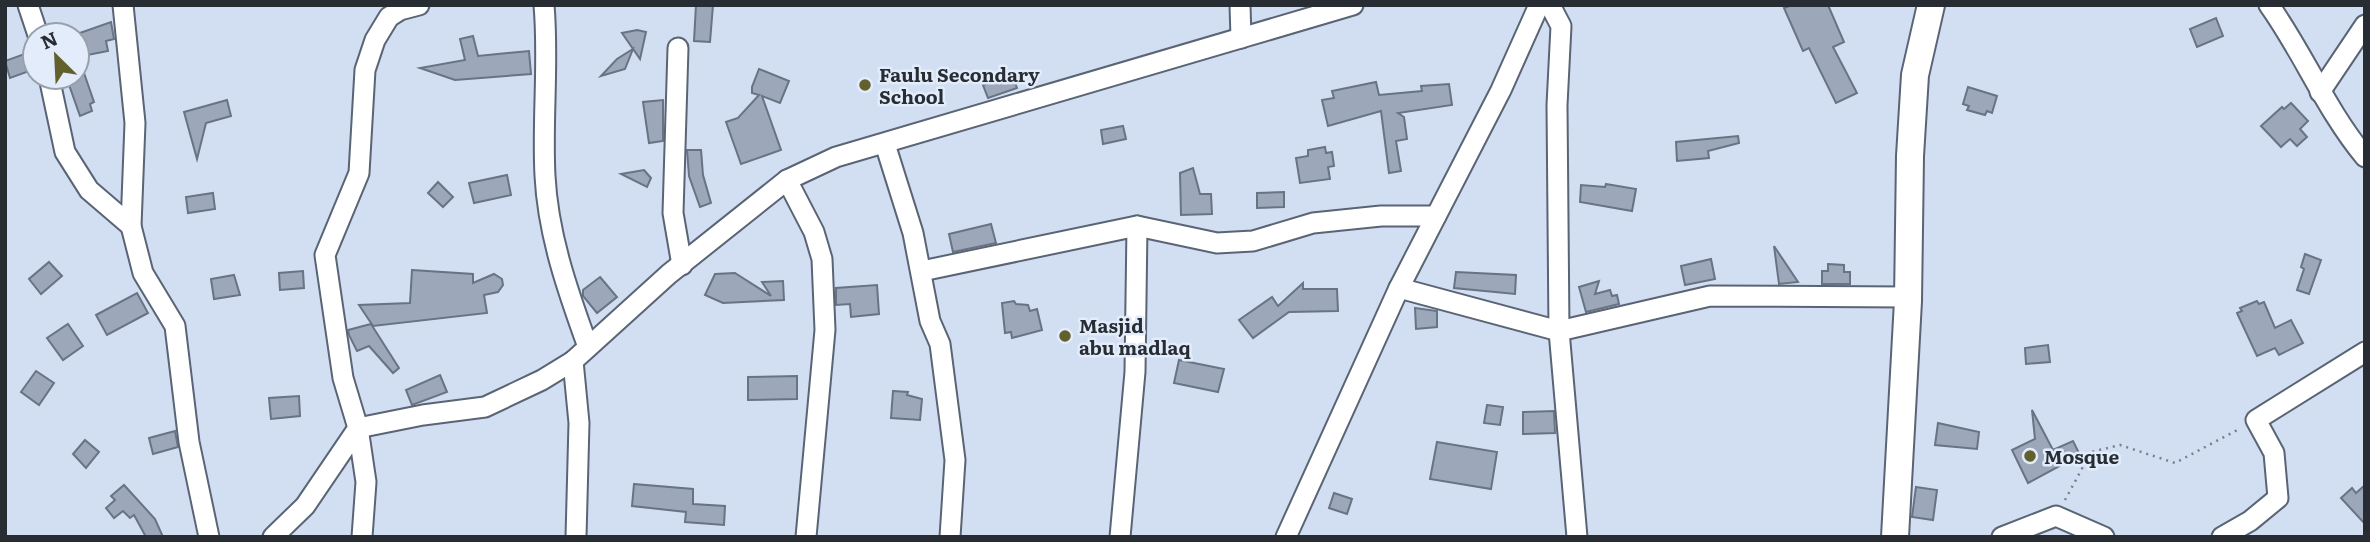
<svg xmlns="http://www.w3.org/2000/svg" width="2370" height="542" font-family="Literata,serif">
<rect width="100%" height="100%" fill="#d2dff2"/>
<g fill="#9ca8ba" stroke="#687384" stroke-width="2">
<path d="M696,5H713L710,42L694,41Z"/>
<path d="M1792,5H1828L1844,42L1833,47L1857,93L1836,103L1809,48L1803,51L1784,8Z"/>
<path d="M2216,18L2223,36L2197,47L2190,29Z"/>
<path d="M111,22L114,39L106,41L108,51L77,57V34Z"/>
<path d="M637,30L646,32L640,59L622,33Z"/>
<path d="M473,36L478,56L529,51L531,74L455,80L420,68L465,60L460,39Z"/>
<path d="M633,49L625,69L601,76L617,59Z"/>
<path d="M30,52L35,69L10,78L5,61Z"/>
<path d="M759,69L789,81L780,103L762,96L781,150L741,164L726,122L738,118L759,95L752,93V87Z"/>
<path d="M84,73L94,102L90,104L92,111L80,116L67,79Z"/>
<path d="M1012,75L1017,88L988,98L983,85Z"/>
<path d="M1376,82L1379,95L1422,91L1421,86L1449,84L1452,105L1398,113L1404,117L1407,139L1396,141L1401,171L1389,173L1381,111L1328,126L1322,100L1334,98L1332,91Z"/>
<path d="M1968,87L1997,96L1992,113L1987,111L1985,115L1967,110L1969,106L1963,104Z"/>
<path d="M227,100L231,116L206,123L197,159L184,112Z"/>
<path d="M663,100V141L649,143L643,102Z"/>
<path d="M2291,103L2308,121L2300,129L2307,137L2297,146L2290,139L2281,147L2261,126L2282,107L2284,109Z"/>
<path d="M1123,126L1126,139L1103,144L1101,130Z"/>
<path d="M1738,136L1739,143L1708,151L1709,158L1677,161L1676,142Z"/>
<path d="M1325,147L1326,153L1332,152L1334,166L1328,167L1330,179L1300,183L1296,158L1308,156V150Z"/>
<path d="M687,150H701L703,175L711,203L700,207L689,176Z"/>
<path d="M1193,168L1200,194H1211L1212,214L1181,215L1180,173Z"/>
<path d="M644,170L651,178L647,187L621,174Z"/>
<path d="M507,175L511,195L474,203L469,183Z"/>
<path d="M438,182L453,197L443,207L428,193Z"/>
<path d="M1606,184L1636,189L1632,211L1580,202L1581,185L1605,187Z"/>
<path d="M1284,192V207L1257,208V193Z"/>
<path d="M213,193L215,209L188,213L186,197Z"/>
<path d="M991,224L996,243L953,252L949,234Z"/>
<path d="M1774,246L1798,282L1779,284Z"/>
<path d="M2305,254L2321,260L2309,294L2297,290L2304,269L2301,267Z"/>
<path d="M1711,259L1715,279L1685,285L1681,266Z"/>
<path d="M49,262L62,276L41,294L29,279Z"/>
<path d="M1828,264L1844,265V272H1850V284H1822V271H1828Z"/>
<path d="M412,270L473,274V283L494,274L502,279L503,285L498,292L484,295L487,313L373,326L359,305L410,303Z"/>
<path d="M303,271L304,288L280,290L279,273Z"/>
<path d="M1456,272L1516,275L1515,294L1454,288Z"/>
<path d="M735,273L771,296L762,282L783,281L784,300L723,303L705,295L715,274Z"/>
<path d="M234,275L240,295L214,299L211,279Z"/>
<path d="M600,277L617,297L597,313L583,296V290Z"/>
<path d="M1599,281L1595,294L1610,290L1612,296L1617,295L1619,304L1586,312L1579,287Z"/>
<path d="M1303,283V289H1337L1338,311L1289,312L1253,338L1239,320L1272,297L1278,306Z"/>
<path d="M877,285L879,314L851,317L850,304L836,305V288Z"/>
<path d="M137,293L148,313L107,335L96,315Z"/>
<path d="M1014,301L1016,304L1028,305L1030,311L1037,309L1042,330L1012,338L1011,332L1005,333L1002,303Z"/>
<path d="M2257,301L2259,304L2264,302L2275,328L2291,320L2303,343L2279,355L2275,348L2257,356L2237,313L2242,311L2240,308Z"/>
<path d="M1415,308L1437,311V327L1416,329Z"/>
<path d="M68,324L83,346L63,360L47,338Z"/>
<path d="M371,324L399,368L393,373L369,346L357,351L349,335L348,330Z"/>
<path d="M2048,345L2050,362L2026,364L2025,348Z"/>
<path d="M1179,360L1224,369L1218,392L1174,383Z"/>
<path d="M36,371L54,383L39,405L21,392Z"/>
<path d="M440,375L447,392L412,405L406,390Z"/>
<path d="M797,376V399L748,400V377Z"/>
<path d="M893,391L908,392L907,395L922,399L920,420L891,418Z"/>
<path d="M299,396L300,416L271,419L269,398Z"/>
<path d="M1487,405L1503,407L1500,425L1484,423Z"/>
<path d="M2032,410L2053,450L2073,441L2080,455L2028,483L2012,450L2035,439Z"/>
<path d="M1554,411L1555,433L1523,434V412Z"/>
<path d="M1938,423L1979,432L1977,449L1935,445Z"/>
<path d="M175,431L178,447L153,454L149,438Z"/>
<path d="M85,440L99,452L86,468L73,454Z"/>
<path d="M1437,442L1497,452L1491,489L1430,479Z"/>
<path d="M634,484L693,489V504L725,506L724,525L685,522L686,512L632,506Z"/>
<path d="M124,485L155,519L163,537H146L134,515L130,518L123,511L114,518L106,508L115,500L111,496Z"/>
<path d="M2365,485V524L2341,498L2352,488L2356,493Z"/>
<path d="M1916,487L1937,490L1933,520L1912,517Z"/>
<path d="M1334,493L1352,499L1347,514L1329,508Z"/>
</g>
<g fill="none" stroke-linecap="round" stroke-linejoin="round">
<g stroke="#596474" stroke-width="23">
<g id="street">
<path d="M28,5L38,35"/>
<path d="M123,5L135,123L131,226L143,273L175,326L189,442L209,537"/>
<path d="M544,5C549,62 542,119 545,176C548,235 568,292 588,347"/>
<path d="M1240,5L1241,38"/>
<path d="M1550,5L1561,26L1557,105L1559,331L1577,537"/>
<path d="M2269,5C2304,54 2326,110 2365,157"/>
<path d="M678,48L673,213L682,265"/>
<path d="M49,77L65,152L89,190L131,226"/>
<path d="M2320,92L2365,25"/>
<path d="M885,144L913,233L930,321L940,344L955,460L950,537"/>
<path d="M787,180L814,232L822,259L825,330L806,537"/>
<path d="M922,271L1137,226L1217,243L1253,241L1313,223L1381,216H1436"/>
<path d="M1399,288L1559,331L1710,296L1908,297"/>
<path d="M573,361L579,423L576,537"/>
<path d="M273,537L305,506L358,428L423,415L485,407L542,380L573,361L669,274L787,180L836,157L1353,5"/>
<path d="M362,537L366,482L358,428L343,378L325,255L359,173L365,70L375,40L389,17L400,10L419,5"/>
<path d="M1120,537L1135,372L1137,226"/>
<path d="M1286,537L1399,288L1501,90L1539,5"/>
<path d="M2002,537L2056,516L2104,537"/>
<path d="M2222,537L2250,521L2278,498L2274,453L2256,420L2365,352"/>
</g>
</g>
<g stroke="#596474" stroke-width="30">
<path id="secondary" d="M1895,537L1908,301L1910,156L1915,75L1931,5"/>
</g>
<path stroke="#77808c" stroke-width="2.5" stroke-dasharray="2 5" stroke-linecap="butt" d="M2065,500L2091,452L2120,445L2175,463L2241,428"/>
<use href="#street" stroke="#fff" stroke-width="19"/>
<use href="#secondary" stroke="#fff" stroke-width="26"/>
</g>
<g fill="#62612e" stroke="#e2ecfb" stroke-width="2.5">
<circle cx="865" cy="85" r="7"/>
<circle cx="1065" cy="336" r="7"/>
<circle cx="2030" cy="456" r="7"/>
</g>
<g text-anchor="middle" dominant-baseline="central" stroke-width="5" stroke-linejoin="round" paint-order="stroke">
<g font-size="19" font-weight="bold" fill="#282d34" stroke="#e2ecfb" text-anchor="start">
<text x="879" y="74">Faulu Secondary<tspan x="879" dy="22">School</tspan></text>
<text x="1079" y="325">Masjid<tspan x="1079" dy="22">abu madlaq</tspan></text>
<text x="2044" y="456">Mosque</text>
</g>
</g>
<rect width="2370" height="542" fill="none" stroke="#282d34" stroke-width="14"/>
<g transform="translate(56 56) rotate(336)"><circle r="33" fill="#e2ecfb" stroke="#98a0ab" stroke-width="2"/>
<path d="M0-5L12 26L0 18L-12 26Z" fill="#62612e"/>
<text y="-10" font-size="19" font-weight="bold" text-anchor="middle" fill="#282d34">N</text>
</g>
</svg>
